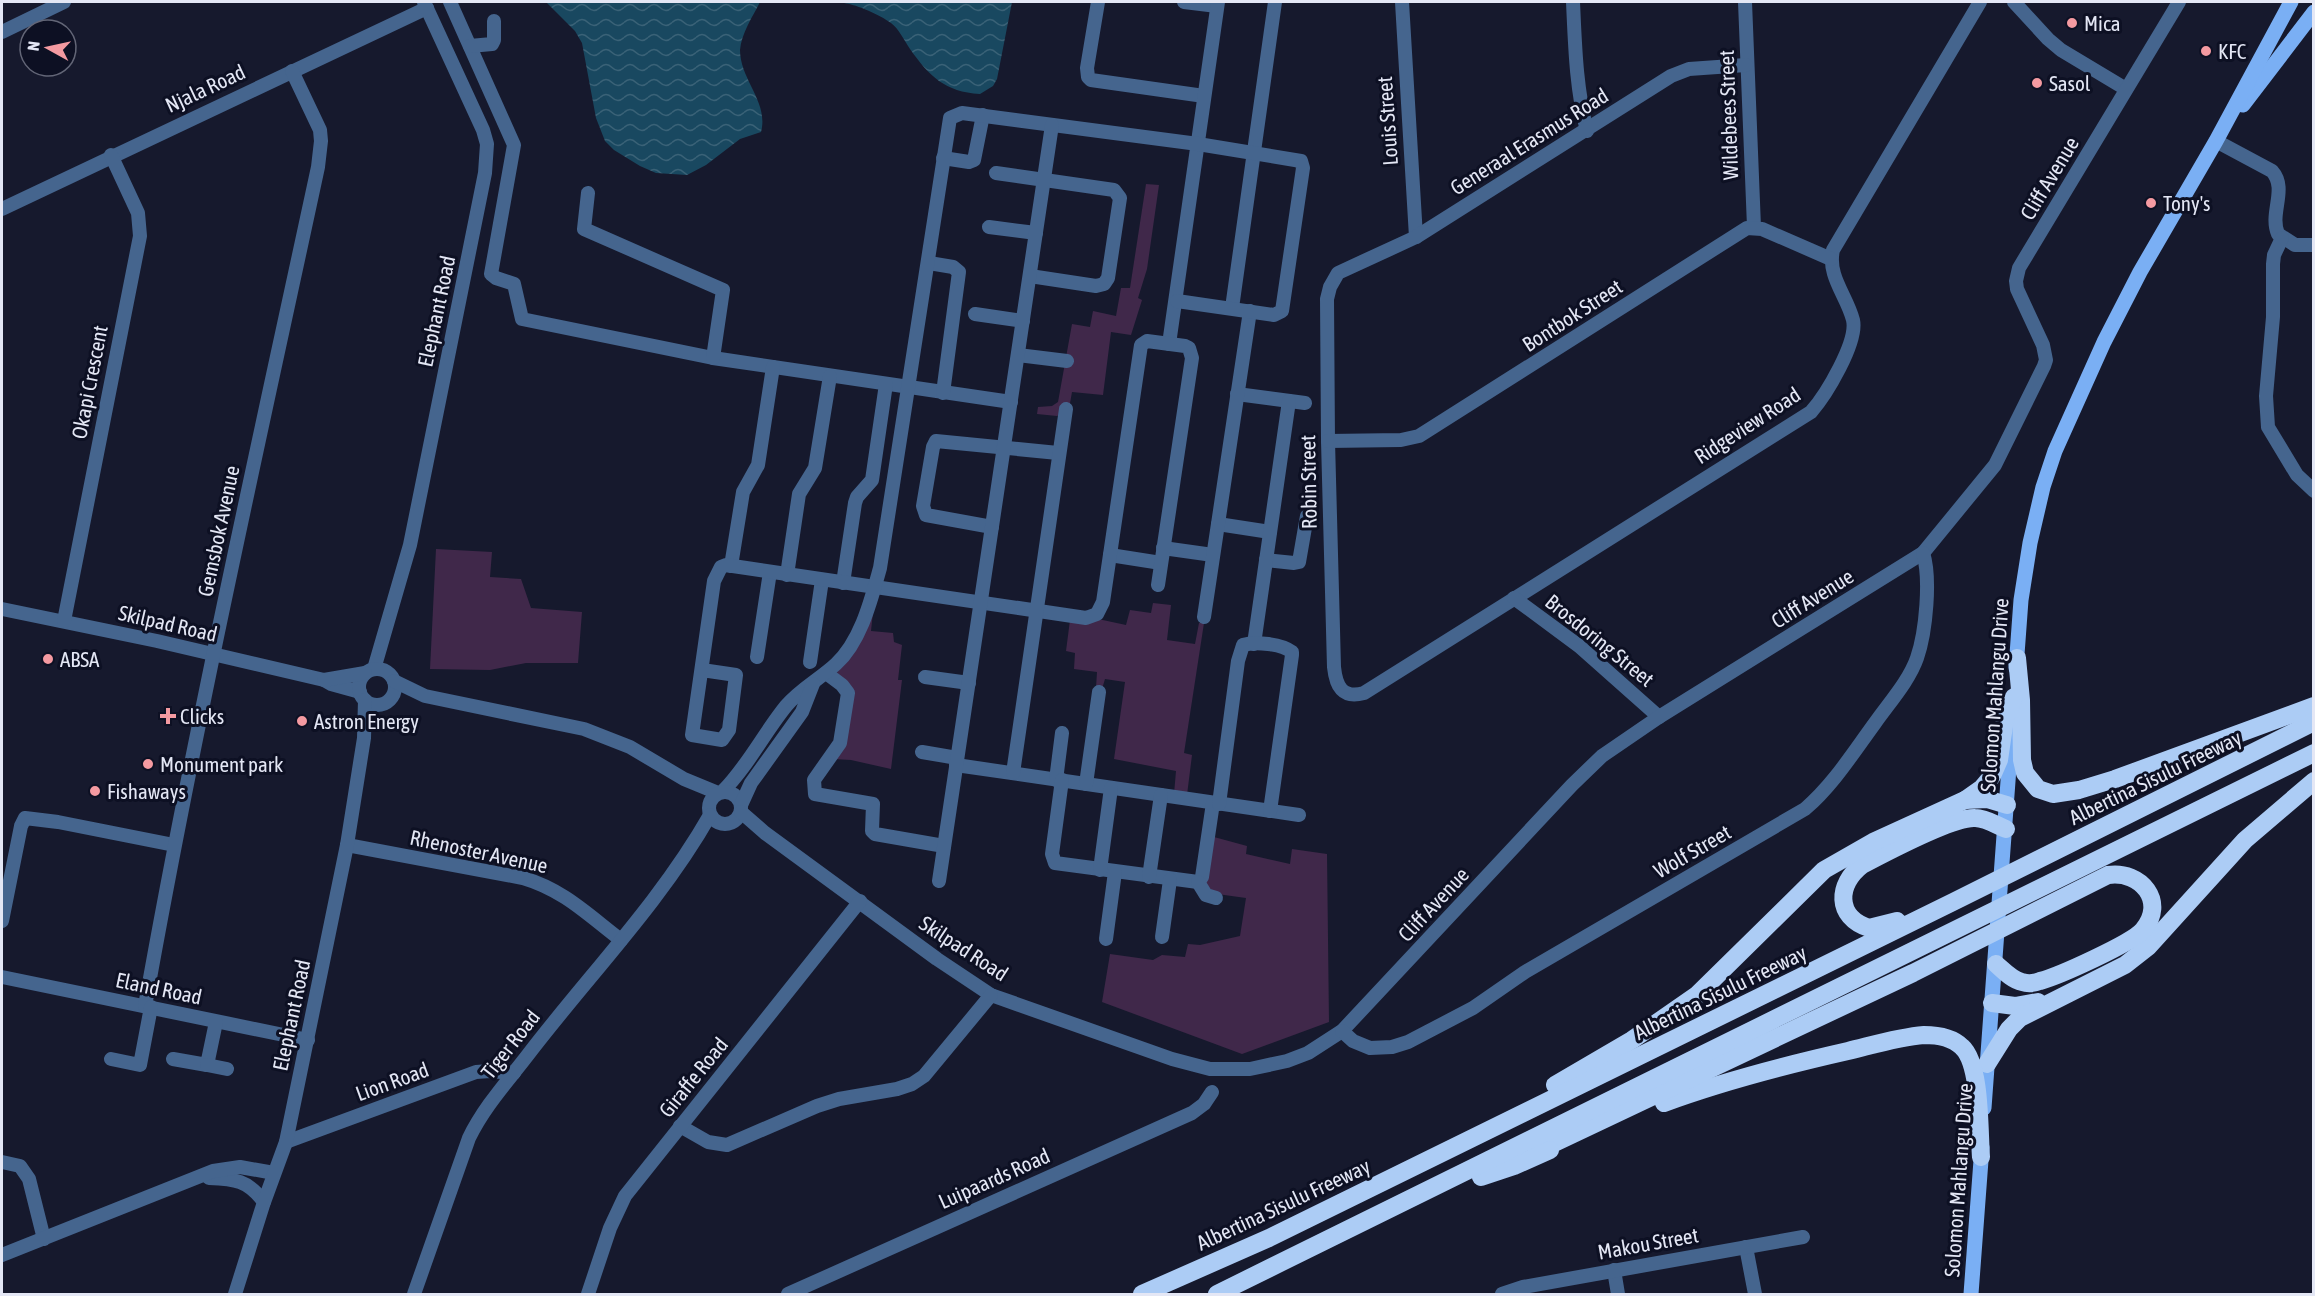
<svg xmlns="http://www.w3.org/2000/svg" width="2315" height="1296" font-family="'Asap Condensed',sans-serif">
<defs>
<pattern id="water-waves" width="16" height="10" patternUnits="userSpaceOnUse" patternTransform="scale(1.5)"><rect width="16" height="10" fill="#194860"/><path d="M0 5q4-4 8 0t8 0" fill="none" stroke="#3a6277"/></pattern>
</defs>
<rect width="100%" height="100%" fill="#16192d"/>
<g fill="#40284a">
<path d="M1146,184L1159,185L1147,269L1138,298L1142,300L1131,335L1111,332L1103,395L1072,392L1069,409L1057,416L1037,414L1038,407L1052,406L1058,402L1072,324L1090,327L1093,311L1116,316L1121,288H1130Z"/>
<path d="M436,549L492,552L490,577L521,579L531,608L582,612L578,663H526L490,670L430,669Z"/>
<path d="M1153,603L1171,605L1167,640L1195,644L1199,623H1204L1184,753L1192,755L1187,795L1174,794L1176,771L1114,759L1125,682L1105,679L1102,689L1096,688L1097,672L1074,669L1075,653L1066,651L1070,620L1098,619L1126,625L1130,610L1151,613Z"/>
<path d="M873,612L871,631L893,633L894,642L902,645L898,680H902L891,769L851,760L833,759L850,703L837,673L838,669Z"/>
<path d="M1214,837L1247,846L1246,854L1290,864L1292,849L1327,854L1329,1022L1242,1054L1102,1002L1110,954L1153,960L1162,955L1185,957L1188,944L1200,945L1240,936L1246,898L1210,893L1205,886Z"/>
</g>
<g fill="url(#water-waves)">
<path d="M546,2H760C753,16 741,34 740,50C740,80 769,102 761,132L740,139L706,165L687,175L656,173L640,166L614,150L605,141L596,118L582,43L575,31Z"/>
<path d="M812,2H1012L997,79L993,86L980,94C945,92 929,76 910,49C904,40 899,29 891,23C880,15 858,5 844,3C833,2 823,3 812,2Z"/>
</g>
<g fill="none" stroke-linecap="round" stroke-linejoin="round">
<g stroke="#45658e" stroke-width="14">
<path d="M450,2L514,145L491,274L496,278L514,284L522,319L713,358L1011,402"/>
<path d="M1098,2L1087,68L1088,77L1091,80L1204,96"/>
<path d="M1184,2L1217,6"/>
<path d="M1402,2L1416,237"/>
<path d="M1573,2C1575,45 1576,88 1587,131"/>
<path d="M1745,2L1754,227"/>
<path d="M2014,2L2048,39L2061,50L2126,89"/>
<path d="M2,32L64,2"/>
<path d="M470,46L492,44L494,40V21"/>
<path d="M1746,65L1689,69L1671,76L1416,237L1338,273L1330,287L1327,299L1328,441L1334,667C1336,686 1342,699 1364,693L1811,412C1826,395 1858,342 1853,320C1847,296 1827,276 1833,250L1980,2"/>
<path d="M2216,141L2272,171C2288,189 2269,213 2278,234L2295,245H2314"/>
<path d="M943,158L969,162L974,160L983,115"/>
<path d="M996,173L1114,190L1120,198L1108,278L1104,284L1096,286L1030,276"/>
<path d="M588,193L584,229L723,290L713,358"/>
<path d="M2,209L427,8"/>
<path d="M989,227L1036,233"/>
<path d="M2282,238L2274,255L2273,264V317L2266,396L2268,427L2297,475L2314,491"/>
<path d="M929,263L953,267L959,272L943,393"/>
<path d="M1232,308L1275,2"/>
<path d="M975,314L1023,321"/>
<path d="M1169,344L1218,2"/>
<path d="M1018,355L1067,361"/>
<path d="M1237,394L1305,403"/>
<path d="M1328,441L1401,440L1419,436L1747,228L1762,229L1831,259"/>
<path d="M1218,524L1270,532"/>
<path d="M992,527L926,515L923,506L933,447L936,441L1058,453"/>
<path d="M1163,548L1213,555"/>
<path d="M1110,555L1161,563"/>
<path d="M1266,560L1294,563L1299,562L1307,516"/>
<path d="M731,566L743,492L758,465L773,367"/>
<path d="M787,575L799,494L815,468L830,376"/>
<path d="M843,583L855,503L857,497L872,480L886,384"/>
<path d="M1514,598L1579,646L1659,717"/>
<path d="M2,609L157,641L324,680L331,684L360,692"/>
<path d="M1204,617L1250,311"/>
<path d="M64,621L140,236L138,213L111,155"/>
<path d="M1254,644L1289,401"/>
<path d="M757,657L770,572"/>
<path d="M810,662L822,580"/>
<path d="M374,669L410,545L485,173L487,144L483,130L424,2"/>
<circle cx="377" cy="687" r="18"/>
<path d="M702,670L736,675L729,730L722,740L692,735L714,581L721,567L726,565L1086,618L1097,614L1103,602L1141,345L1147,341L1185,346L1189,348L1192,358L1158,585"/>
<path d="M826,673L842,685L848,693L840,743L814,780L815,794L873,804L872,831L875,834L944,846"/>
<path d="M925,677L969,683"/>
<path d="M324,680L365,673"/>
<path d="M394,681L425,696L584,729L630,747L684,779L718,793"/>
<path d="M922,752L957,758"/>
<path d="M956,765L1299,815"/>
<path d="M1013,773L1066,409"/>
<path d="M1056,780L1062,733"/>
<path d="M1062,780L1052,854L1055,863L1198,882L1202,877L1213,803"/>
<path d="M1086,784L1099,692"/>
<path d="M723,791C748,766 764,733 786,706C800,689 820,679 836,664C861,641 871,600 880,568L950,118L962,113L1198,144L1301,161L1303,168L1282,311L1274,315L1177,301"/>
<circle cx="725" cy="808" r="16"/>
<path d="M1219,804L1238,661L1243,645C1255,641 1282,644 1292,652V655L1270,811"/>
<path d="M741,805L751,783L802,712L813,684"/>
<path d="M741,812L765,833L937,959L991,995L1172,1059L1210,1069H1250L1287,1061L1308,1053L1342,1031L1572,785L1602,756L1659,717L1923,553L1995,465L2044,366L2046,360L2043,345L2017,289L2016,281L2019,268L2179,2"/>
<path d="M347,845L523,878C564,890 588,915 621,940"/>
<path d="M1100,870L1111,788"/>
<path d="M1149,877L1161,795"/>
<path d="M939,881L1052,125"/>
<path d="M1198,882L1206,895L1216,898"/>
<path d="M2,921L21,826L25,818L58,822L174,845"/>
<path d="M1162,937L1170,880"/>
<path d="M1106,939L1115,872"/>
<path d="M2,977L308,1040"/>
<path d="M145,1006C195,725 258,446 318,167L321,141L320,130L292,71"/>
<path d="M1342,1031L1353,1041L1370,1048L1392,1047L1408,1042L1473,1008L1525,972L1805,809C1833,785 1853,753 1875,723C1889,703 1909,681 1917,658C1926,632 1931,578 1923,553"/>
<path d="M111,1059L140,1065L151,1007"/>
<path d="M173,1059L207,1065L216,1022"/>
<path d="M207,1065L227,1069"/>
<path d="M680,1126L708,1142L727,1145L817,1106L839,1099L897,1089L912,1084L924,1076L991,995"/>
<path d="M286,1142L476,1072L490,1071L514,1073"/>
<path d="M2,1162L20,1166L29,1179L44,1239"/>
<path d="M209,1178C235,1179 248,1180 264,1202"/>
<path d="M1746,1247L1755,1294"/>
<path d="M2,1255L213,1171L240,1167L274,1173"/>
<path d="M1614,1270L1618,1294"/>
<path d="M235,1294L264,1202L286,1142L347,845L364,738L365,700"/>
<path d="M414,1294L469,1138C484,1107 507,1082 527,1056C588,976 660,903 710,815"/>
<path d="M588,1294L610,1228L625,1196L860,901"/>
<path d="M788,1294L1192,1113L1204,1104L1212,1092"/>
<path d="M1502,1294L1523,1287L1803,1237"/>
</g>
<g stroke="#7aaff4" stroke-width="15">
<path d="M2243,105L2314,12"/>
<path d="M2016,668L2021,600L2030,543L2043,487L2055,451L2104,342L2140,272L2216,141L2291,2"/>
<path d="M1984,1108L2013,713"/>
<path d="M1971,1294L1982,1147"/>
</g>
<g stroke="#acccf5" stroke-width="18">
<path d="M2017,658L2021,700L2022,760L2025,773L2038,789L2053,794L2079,790L2115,779L2314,706"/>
<path d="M1965,800L1987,799L2007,805"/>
<path d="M1897,921L1869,928C1835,917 1837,884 1862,865C1885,853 1952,817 1975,818C1986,818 1996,825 2006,829"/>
<path d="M1992,1003L2015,1006L2038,1002"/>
<path d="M1987,1064L2009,1029L2020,1018L2125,965L2148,947L2245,840L2314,781"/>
<path d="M1555,1085L1632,1040L1697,995L1824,870L1873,842L1965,800L1982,788L1992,776L1999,760L2005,719L2014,697"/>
<path d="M1664,1103C1724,1081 1786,1065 1848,1051C1873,1045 1899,1037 1924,1035C1938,1035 1952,1037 1962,1047C1981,1064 1979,1131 1981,1157"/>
<path d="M1537,1151L1913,973L2108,875C2141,870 2167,902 2143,930C2132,943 2059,976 2040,981C2035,983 2028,984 2022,982C2012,980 2003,970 1996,964"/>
<path d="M1481,1177L1514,1166L1550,1150"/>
<path d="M1142,1294L1269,1238L1953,902L2314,722"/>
<path d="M1217,1294L2314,753"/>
</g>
</g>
<g fill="#f49aa1" stroke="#0d1023" stroke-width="2">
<circle cx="2072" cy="23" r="6"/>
<circle cx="2206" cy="51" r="6"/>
<circle cx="2037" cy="83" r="6"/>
<circle cx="2151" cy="203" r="6"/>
<circle cx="48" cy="659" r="6"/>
<path d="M165 707h6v6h6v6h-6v6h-6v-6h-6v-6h6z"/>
<circle cx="302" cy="721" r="6"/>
<circle cx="148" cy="764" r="6"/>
<circle cx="95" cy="791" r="6"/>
</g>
<g text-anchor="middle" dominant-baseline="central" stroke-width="6" stroke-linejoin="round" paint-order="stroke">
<g font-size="21" fill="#e4e7f5" stroke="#0d1023" text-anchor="start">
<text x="2084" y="23">Mica</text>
<text x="2218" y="51">KFC</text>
<text x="2049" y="83">Sasol</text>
<text x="2163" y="203">Tony's</text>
<text x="60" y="659">ABSA</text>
<text x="180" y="716">Clicks</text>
<text x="314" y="721">Astron Energy</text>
<text x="160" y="764">Monument park</text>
<text x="107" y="791">Fishaways</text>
</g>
<g font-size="21" fill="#e4e7f5" stroke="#0d1023">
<text transform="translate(205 88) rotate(-25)">Njala Road</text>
<text transform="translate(1728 115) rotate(-92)">Wildebees Street</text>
<text transform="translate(1387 121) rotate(-94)">Louis Street</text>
<text transform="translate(1529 141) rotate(-32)">Generaal Erasmus Road</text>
<text transform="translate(2049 178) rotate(-59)">Cliff Avenue</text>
<text transform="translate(436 311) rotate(-78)">Elephant Road</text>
<text transform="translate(1572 315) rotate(-33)">Bontbok Street</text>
<text transform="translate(89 382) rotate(-79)">Okapi Crescent</text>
<text transform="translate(1747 425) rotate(-33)">Ridgeview Road</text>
<text transform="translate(1308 482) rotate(-91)">Robin Street</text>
<text transform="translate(218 531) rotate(-78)">Gemsbok Avenue</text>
<text transform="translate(1812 598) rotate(-32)">Cliff Avenue</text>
<text transform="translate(168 623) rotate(13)">Skilpad Road</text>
<text transform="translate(1600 640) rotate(39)">Brosdoring Street</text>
<text transform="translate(1994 695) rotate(-86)">Solomon Mahlangu Drive</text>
<text transform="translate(2155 777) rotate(-26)">Albertina Sisulu Freeway</text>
<text transform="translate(479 851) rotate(12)">Rhenoster Avenue</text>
<text transform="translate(1692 851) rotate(-30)">Wolf Street</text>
<text transform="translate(1433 904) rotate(-47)">Cliff Avenue</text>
<text transform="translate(964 948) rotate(33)">Skilpad Road</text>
<text transform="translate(159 988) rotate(12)">Eland Road</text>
<text transform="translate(1720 992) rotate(-26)">Albertina Sisulu Freeway</text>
<text transform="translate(291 1015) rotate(-78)">Elephant Road</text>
<text transform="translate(510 1044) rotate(-52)">Tiger Road</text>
<text transform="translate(693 1077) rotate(-51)">Giraffe Road</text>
<text transform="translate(392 1081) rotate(-20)">Lion Road</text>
<text transform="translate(994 1178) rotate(-24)">Luipaards Road</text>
<text transform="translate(1958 1180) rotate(-86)">Solomon Mahlangu Drive</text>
<text transform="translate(1283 1204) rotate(-25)">Albertina Sisulu Freeway</text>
<text transform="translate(1648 1243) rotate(-10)">Makou Street</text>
</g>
</g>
<rect width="2315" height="1296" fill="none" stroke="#e4e7f5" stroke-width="6"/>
<g transform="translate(48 48) rotate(278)"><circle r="28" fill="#0d1023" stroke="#636677" stroke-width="1.5"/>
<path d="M0-4.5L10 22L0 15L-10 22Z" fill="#f49aa1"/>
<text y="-9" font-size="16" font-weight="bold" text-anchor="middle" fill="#e4e7f5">N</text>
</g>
</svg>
